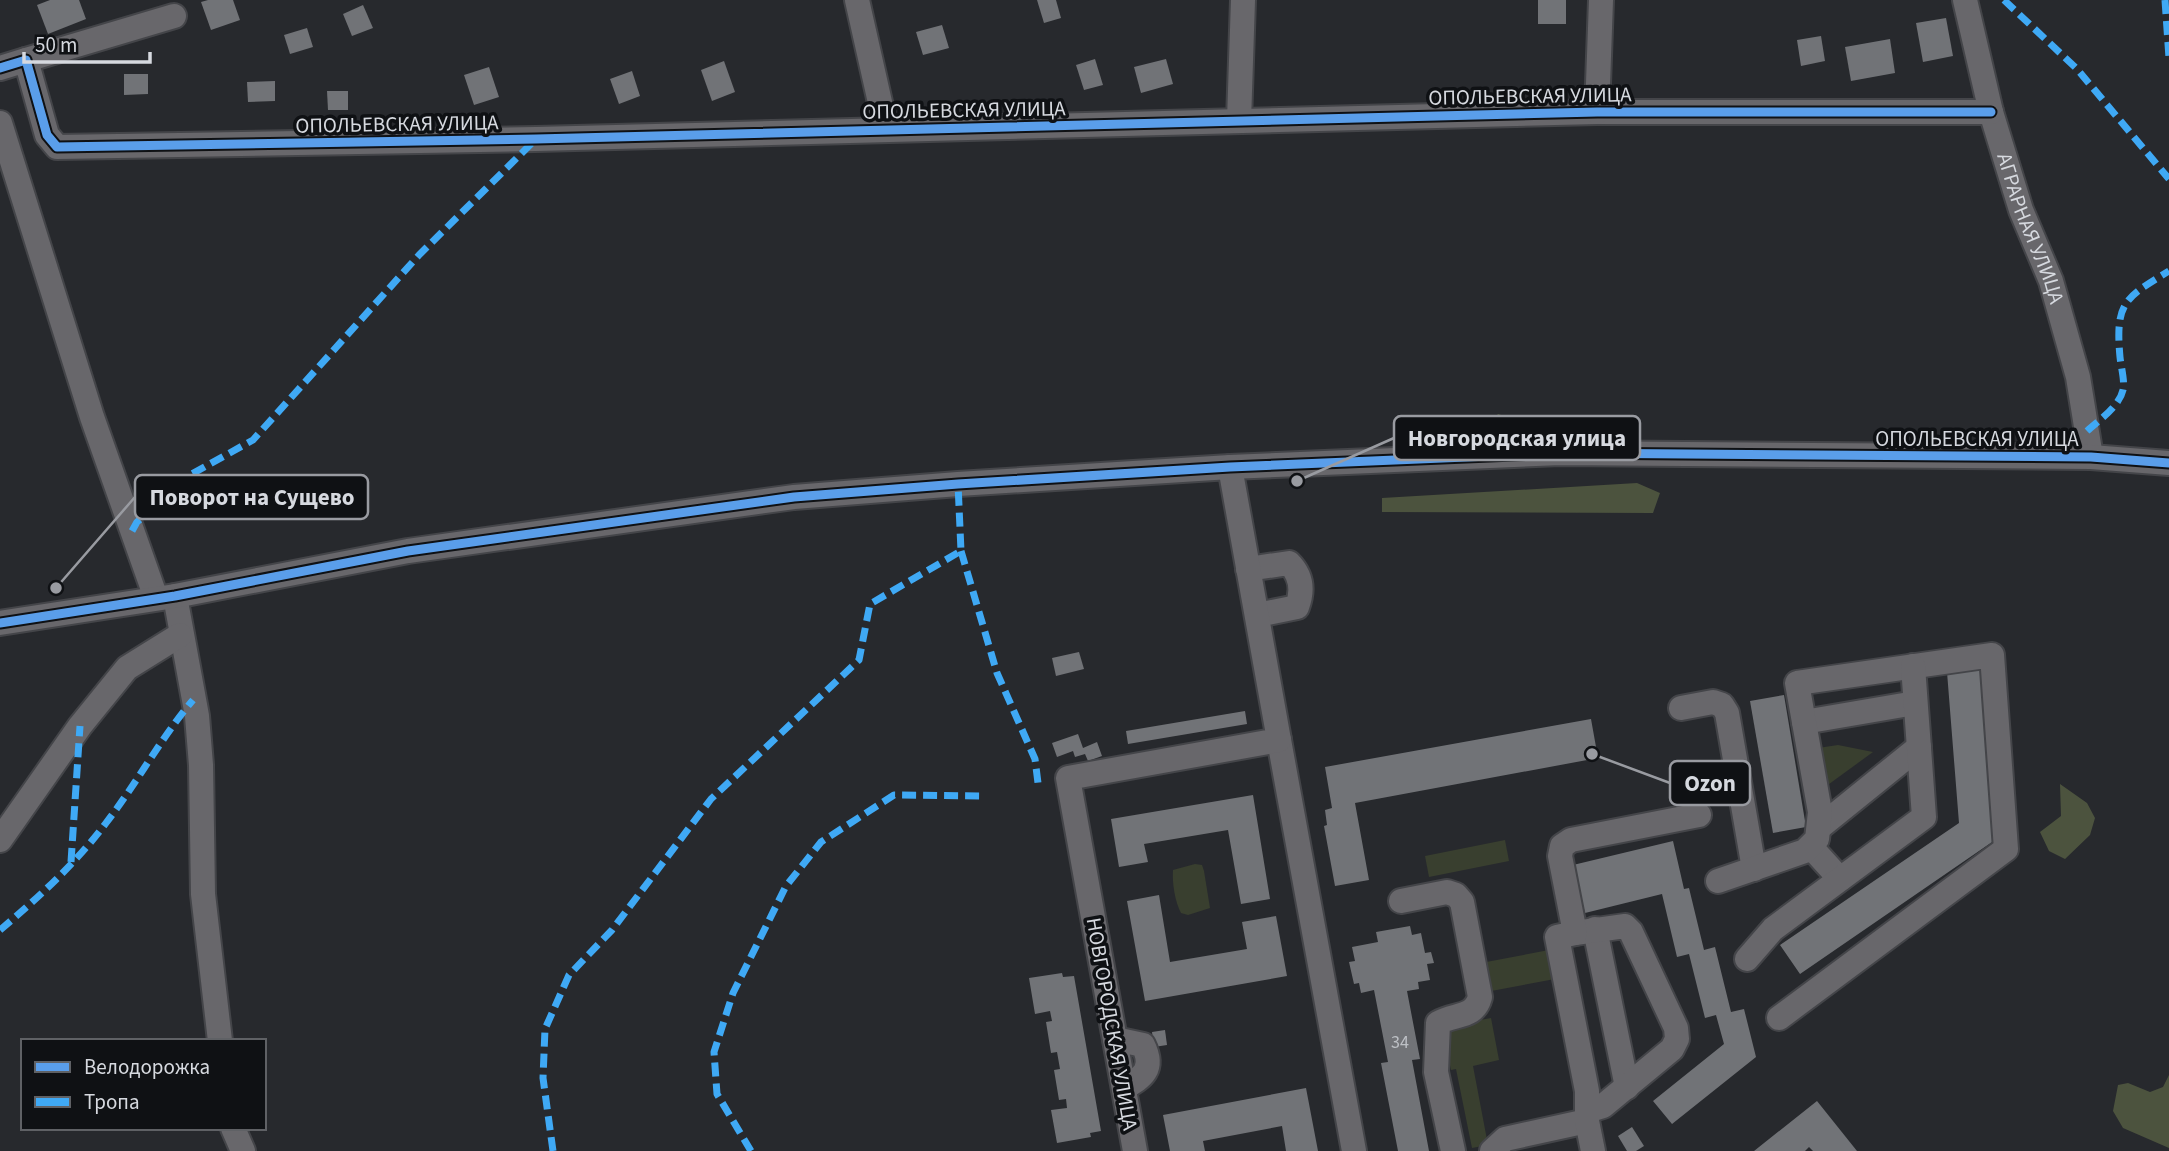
<svg xmlns="http://www.w3.org/2000/svg" width="2169" height="1151" font-family="'Source Sans 3',sans-serif">
<rect width="100%" height="100%" fill="#27292d"/>
<g fill="#393f2f">
<path d="M1838,745L1873,752L1825,787L1818,748Z"/>
<path d="M1505,840L1509,861L1429,877L1425,856Z"/>
<path d="M1195,864L1202,865L1204,871L1210,908L1188,915L1181,913C1175,902 1172,883 1173,870Z"/>
<path d="M1549,950L1555,979L1486,992L1481,963Z"/>
<path d="M1491,1018L1499,1060L1473,1066L1488,1145L1472,1148L1456,1069L1451,1070L1442,1027Z"/>
</g>
<g fill="#4c533e">
<path d="M1498,414L1542,428L1611,430L1616,442L1602,445L1493,441L1486,428Z"/>
<path d="M1637,483L1660,493L1653,513L1382,512V498Z"/>
<path d="M2060,784L2087,803L2095,818L2090,835L2065,859L2049,851L2040,832L2061,816Z"/>
<path d="M2169,1075V1148L2123,1128L2113,1111L2118,1085L2128,1083L2150,1092L2163,1087Z"/>
</g>
<g fill="#717377">
<path d="M50,0H79L86,19L48,34L37,5Z"/>
<path d="M208,0H233L240,20L211,30L201,2Z"/>
<path d="M1037,0H1056L1061,18L1044,23Z"/>
<rect x="1538" y="0" width="28" height="24"/>
<path d="M363,5L373,28L352,36L343,14Z"/>
<path d="M1946,18L1953,56L1923,62L1916,23Z"/>
<path d="M942,25L949,48L923,55L916,32Z"/>
<path d="M307,28L313,47L290,54L284,35Z"/>
<path d="M1821,36L1825,61L1801,66L1797,40Z"/>
<path d="M1890,39L1895,73L1851,81L1845,47Z"/>
<path d="M1095,59L1103,85L1084,90L1076,65Z"/>
<path d="M1166,59L1173,84L1141,93L1134,67Z"/>
<path d="M724,61L735,92L712,101L701,70Z"/>
<path d="M489,67L499,97L474,105L464,75Z"/>
<path d="M632,71L640,96L619,104L610,79Z"/>
<path d="M124,74H148V94L124,95Z"/>
<path d="M275,81V101L248,102L247,82Z"/>
<path d="M327,91H348V110H328Z"/>
<path d="M1079,652L1084,669L1056,676L1052,658Z"/>
<path d="M1981,669L1995,840L1800,974L1780,945L1959,823L1947,672Z"/>
<path d="M1784,695L1806,827L1773,833L1750,701Z"/>
<path d="M1245,711L1247,724L1128,744L1126,731Z"/>
<path d="M1591,719L1598,758L1355,803L1369,880L1335,886L1324,826L1327,825L1325,810L1332,808L1325,767Z"/>
<path d="M1078,734L1083,748L1097,742L1102,756L1088,761L1085,754L1075,757L1073,751L1057,757L1052,743Z"/>
<path d="M1253,795L1270,899L1241,904L1228,830L1144,844L1148,862L1119,867L1111,819Z"/>
<path d="M1673,841L1684,889L1689,888L1704,950L1715,947L1731,1012L1744,1009L1756,1057L1672,1124L1653,1101L1724,1044L1716,1015L1705,1018L1689,954L1677,957L1662,894L1585,913L1573,865Z"/>
<path d="M1159,895L1170,962L1247,949L1242,922L1276,916L1287,976L1145,1001L1127,901Z"/>
<path d="M1410,926L1412,935L1421,933L1425,953L1431,952L1434,963L1427,964L1430,980L1418,982L1419,989L1407,991L1420,1059L1412,1060L1429,1151H1398L1381,1063L1388,1062L1374,990L1361,993L1359,983L1354,984L1349,962L1355,961L1352,947L1378,942L1376,932Z"/>
<path d="M1062,973L1063,977L1074,976L1101,1131L1090,1133L1091,1137L1057,1143L1051,1110L1067,1108L1066,1099L1059,1100L1054,1070L1060,1069L1057,1052L1051,1053L1046,1022L1052,1021L1050,1011L1035,1014L1029,978Z"/>
<path d="M1165,1030L1167,1045L1154,1047L1152,1032Z"/>
<path d="M1306,1088L1318,1151H1286L1282,1126L1203,1141L1205,1151H1170L1163,1115Z"/>
<path d="M1817,1101L1857,1151H1813L1809,1147L1805,1151H1754Z"/>
<path d="M1632,1127L1644,1146L1636,1151H1627L1618,1136Z"/>
</g>
<g fill="none" stroke-linecap="round" stroke-linejoin="round">
<g stroke="#444549" stroke-width="28">
<g id="minor">
<path d="M857,0L886,129"/>
<path id="s1" d="M1965,0L1991,112L2021,210L2051,281L2078,377L2091,457"/>
<path d="M26,60L174,16"/>
<path d="M0,68L26,60L47,135L57,147L536,139L1597,112H1991"/>
<path d="M1597,112L1601,0"/>
<path d="M1239,121L1243,0"/>
<path d="M0,123L92,417L156,598"/>
<path d="M1248,569L1289,563C1302,576 1303,591 1297,607L1257,615"/>
<path d="M175,596L197,716L201,765L203,894L220,1041"/>
<path d="M0,623L175,596L408,551L794,497L958,484L1230,467L1560,453L2091,457L2169,463"/>
<path d="M1681,708L1713,702L1722,705L1727,713L1754,869"/>
<path d="M1804,722L1915,703"/>
<path d="M1279,740L1354,1151"/>
<path d="M1820,827L1919,747"/>
<path d="M0,840L80,726L127,668L180,635"/>
<path d="M1811,847L1840,879"/>
<path d="M1718,881L1805,851L1817,839L1820,812L1797,683L1992,655L2006,849L1779,1018"/>
<path d="M1401,901L1447,892L1456,895L1462,902L1480,997C1474,1019 1455,1013 1438,1023L1436,1072L1453,1151"/>
<path d="M1595,929L1627,1087"/>
<path d="M1575,933L1625,926L1631,932L1676,1028L1677,1039L1672,1049L1603,1106L1587,1111"/>
<path d="M1747,959L1773,929L1924,817L1913,666"/>
<path d="M1115,1039L1143,1045C1155,1069 1143,1077 1124,1088"/>
<path d="M233,1128L243,1151"/>
<path d="M1135,1151L1068,778L1279,740L1230,467"/>
<path d="M1492,1151L1505,1139L1587,1121"/>
<path d="M1593,1151L1587,1121V1091L1557,937L1575,933L1560,856L1562,846L1571,840L1699,815"/>
</g>
</g>
<use href="#minor" stroke="#68676b" stroke-width="24"/>
<g stroke="#3fa9f5" stroke-width="7" stroke-dasharray="14 7" stroke-linecap="butt">
<path d="M2004,0L2077,69L2169,179"/>
<path d="M2165,0L2169,58"/>
<path d="M2087,431C2099,420 2119,407 2123,390C2125,381 2121,367 2120,357C2115,302 2125,298 2169,271"/>
<path d="M132,531L137,522L190,475L253,440L419,255L536,139"/>
<path d="M961,551L997,673L1035,759L1038,783"/>
<path d="M71,862L80,726"/>
<path d="M0,930C38,898 76,863 106,823C137,783 160,739 193,700"/>
<path d="M553,1151L543,1078L545,1029L569,975L612,930L711,799L859,660L870,604L961,551L958,484"/>
<path d="M751,1151L717,1094L714,1052L733,993L786,886L821,842L894,795L986,796"/>
</g>
<g stroke="#0f1114" stroke-width="13">
<g id="cycleway">
<path d="M0,68L26,60L47,135L57,147L536,139L1597,112H1991"/>
<path d="M0,623L175,596L408,551L794,497L958,484L1230,467L1560,453L2091,457L2169,463"/>
</g>
</g>
<use href="#cycleway" stroke="#5a9eea" stroke-width="9"/>
</g>
<g text-anchor="middle" dominant-baseline="central" stroke-width="7" stroke-linejoin="round" paint-order="stroke">
<g font-size="18" fill="#bdc0c5">
<text x="1400" y="1042">34</text>
</g>
<g font-size="21" fill="#d6d9df" stroke="#0f1114">
<text transform="translate(1530 96) rotate(-1)">ОПОЛЬЕВСКАЯ УЛИЦА</text>
<text transform="translate(964 110) rotate(-1)">ОПОЛЬЕВСКАЯ УЛИЦА</text>
<text transform="translate(397 124) rotate(-1)">ОПОЛЬЕВСКАЯ УЛИЦА</text>
<text stroke="none"><textPath href="#s1" startOffset="238">АГРАРНАЯ УЛИЦА</textPath></text>
<text x="1977" y="439">ОПОЛЬЕВСКАЯ УЛИЦА</text>
<text transform="translate(1112 1024) rotate(80)">НОВГОРОДСКАЯ УЛИЦА</text>
</g>
</g>
<path fill="none" stroke="#999ba1" stroke-width="2.5" d="M1297 481L1394 438M56 588L135 497M1592 754L1670 783"/>
<g fill="#999ba1" stroke="#0f1114" stroke-width="2.5">
<circle cx="1297" cy="481" r="7"/>
<circle cx="56" cy="588" r="7"/>
<circle cx="1592" cy="754" r="7"/>
</g>
<g fill="#0f1114" stroke="#999ba1" stroke-width="2.5">
<rect x="1394" y="416" width="246" height="44" rx="7"/>
<rect x="135" y="475" width="233" height="44" rx="7"/>
<rect x="1670" y="761" width="80" height="44" rx="7"/>
</g>
<g font-size="23" text-anchor="middle" font-weight="bold" fill="#d6d9df">
<text x="1517" y="446">Новгородская улица</text>
<text x="252" y="505">Поворот на Сущево</text>
<text x="1710" y="791">Ozon</text>
</g>
<rect x="21" y="1039" width="245" height="91" fill="#0f1114" stroke="#5f6165" stroke-width="2"/>
<rect x="35" y="1062" width="35" height="10" fill="#5a9eea" stroke="#5f6165" stroke-width="2"/>
<text x="84" y="1074" font-size="21" fill="#d6d9df">Велодорожка</text>
<rect x="35" y="1097" width="35" height="10" fill="#3fa9f5" stroke="#5f6165" stroke-width="2"/>
<text x="84" y="1109" font-size="21" fill="#d6d9df">Тропа</text>
<path d="M24 52v10h126v-10" fill="none" stroke="#d6d9df" stroke-width="3.5"/>
<text x="35" y="52" font-size="21" fill="#d6d9df" stroke="#0f1114" stroke-width="5" paint-order="stroke">50 m</text>
</svg>
